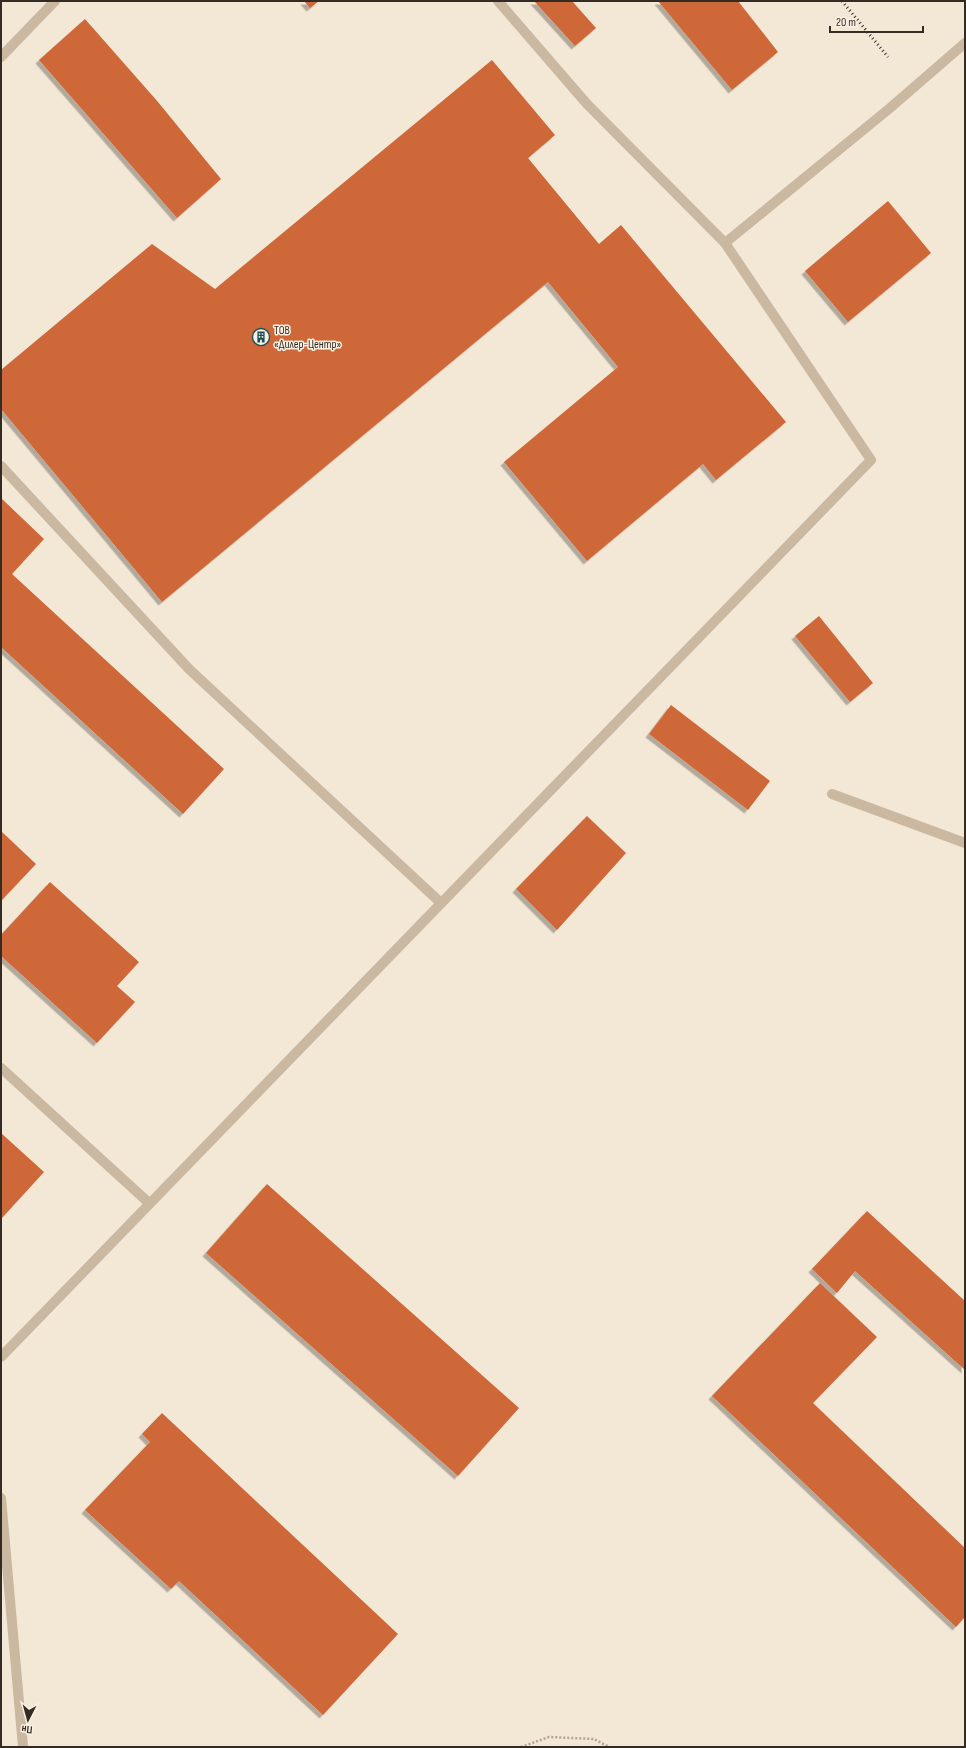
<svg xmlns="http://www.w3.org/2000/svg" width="966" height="1748" font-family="'Sofia Sans Condensed',sans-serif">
<defs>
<filter id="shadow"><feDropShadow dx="-3.5" dy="3.5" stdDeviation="0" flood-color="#0004"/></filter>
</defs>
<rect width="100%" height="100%" fill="#f3e7d6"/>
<g fill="#cf6837" filter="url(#shadow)">
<path d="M304,1H319L310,8Z"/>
<path d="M534,1H572L596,28L575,46Z"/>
<path d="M658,1H738L778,52L732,90Z"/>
<path d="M85,19L158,102L221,179L177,218L39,60Z"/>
<path d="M492,60L555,135L528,158L599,244L621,225L786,422L716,480L703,464L587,561L504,462L618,367L548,282L162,602L1,409V370L152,244L215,289Z"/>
<path d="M888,201L931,253L848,322L805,271Z"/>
<path d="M1,498L44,539L12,574L224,769L183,814L1,647Z"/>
<path d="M819,616L873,683L850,702L795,636Z"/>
<path d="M671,705L770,781L748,810L649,734Z"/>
<path d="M587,816L626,853L557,930L516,889Z"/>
<path d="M1,831L36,864L1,901Z"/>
<path d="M50,882L139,962L117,986L135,1002L97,1043L1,956V935Z"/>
<path d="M1,1133L44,1172L1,1219Z"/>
<path d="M267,1184L519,1408L458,1476L206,1253Z"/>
<path d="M867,1211L965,1301V1370L855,1271L837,1293L812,1269Z"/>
<path d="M820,1283L877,1337L813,1403L965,1548V1617L956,1627L712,1396Z"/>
<path d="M162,1413L398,1634L323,1715L179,1581L171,1589L85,1510L150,1442L142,1434Z"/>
</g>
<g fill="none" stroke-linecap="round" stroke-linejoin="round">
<path stroke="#b7a28c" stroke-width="2.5" stroke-dasharray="2 2" stroke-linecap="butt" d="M521,1747L549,1737L594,1739L609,1747"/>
<g stroke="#cbb8a1" stroke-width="10">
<path d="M498,1L587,104L725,243L890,108L965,43"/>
<path d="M1,57L55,1"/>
<path d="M1,466L189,669L441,903"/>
<path d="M832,794L965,843"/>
<path d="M1,1068L149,1203"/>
<path d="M1,1357L871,460L725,243"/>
<path d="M1,1498L23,1747"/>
</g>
<path stroke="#352b25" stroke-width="3" stroke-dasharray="1 3" stroke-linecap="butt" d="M842,1L888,57"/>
</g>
<defs>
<g id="building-ring" transform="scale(0.9)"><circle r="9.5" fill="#faf1e2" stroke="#185059" stroke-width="1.5"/><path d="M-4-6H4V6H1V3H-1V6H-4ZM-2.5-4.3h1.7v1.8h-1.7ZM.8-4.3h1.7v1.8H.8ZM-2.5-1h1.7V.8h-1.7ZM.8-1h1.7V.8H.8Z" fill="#185059"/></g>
</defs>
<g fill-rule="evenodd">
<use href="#building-ring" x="261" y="337"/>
</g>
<g text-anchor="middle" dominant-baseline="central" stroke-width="3" stroke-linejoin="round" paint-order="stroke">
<g font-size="12" fill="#352b25" stroke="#faf1e2" text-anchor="start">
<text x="274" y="330">ТОВ<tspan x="274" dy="14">«Дилер-Центр»</tspan></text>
</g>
</g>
<rect width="966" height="1748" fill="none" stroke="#352b25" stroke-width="4"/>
<g transform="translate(28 1720) rotate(186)" stroke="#faf1e2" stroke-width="3" paint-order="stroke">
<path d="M0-3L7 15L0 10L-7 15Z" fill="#352b25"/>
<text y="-6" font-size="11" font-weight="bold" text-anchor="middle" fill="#352b25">Пн</text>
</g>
<path d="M830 26v6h93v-6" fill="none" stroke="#352b25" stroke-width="2"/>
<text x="836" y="26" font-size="12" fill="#352b25" stroke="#faf1e2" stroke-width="3" paint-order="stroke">20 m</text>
</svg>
